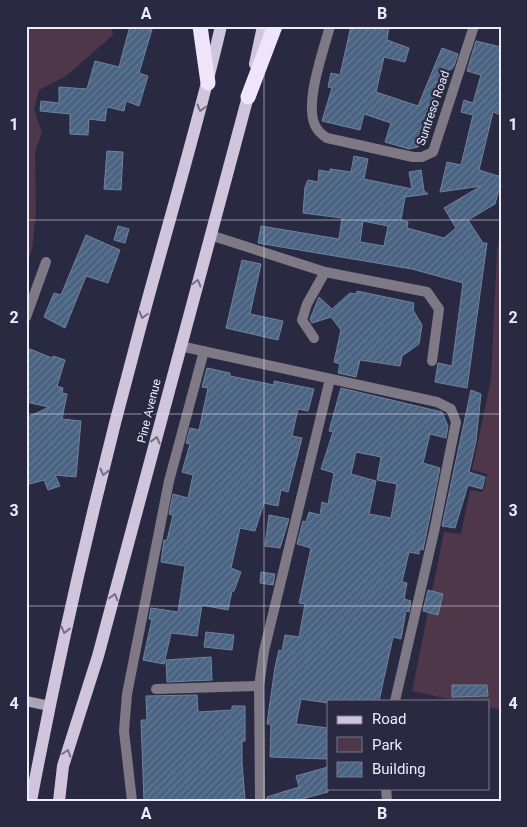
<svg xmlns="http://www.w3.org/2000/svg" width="527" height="827" font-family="Roboto,sans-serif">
<defs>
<pattern id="building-hatch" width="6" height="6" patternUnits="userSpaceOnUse" patternTransform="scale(1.25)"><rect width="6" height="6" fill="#4a6383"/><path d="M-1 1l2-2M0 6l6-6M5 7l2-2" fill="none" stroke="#647a95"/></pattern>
</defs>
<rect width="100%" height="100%" fill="#292a42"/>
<g fill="#4e3749">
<path d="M26,26H112L113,35L66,76L39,90L34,109L42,133L35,152L36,212L32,250L26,266Z"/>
<path d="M501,234V706L498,709L488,707V701H458L412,691L444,532L461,534L470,490L483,492L487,474L472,470L491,379L497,251Z"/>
</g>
<g fill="url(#building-hatch)" stroke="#70839b" fill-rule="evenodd">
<path d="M130,26H153L139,73L148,76L139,106L126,101L124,111L107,107L105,121L89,119L88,135L70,134V114L40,111L41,101L59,103V87L87,89L95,61L119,67Z"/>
<path d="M351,26H389L387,40L409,48L405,62L384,57L376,92L418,106L442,48L458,54L454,66L451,70L449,69L438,95L424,134L418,147L409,149L385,142L391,123L364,114L360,130L322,121L332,88L328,87L331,73L340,75Z"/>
<path d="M476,41L501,47V115L493,112L479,170L498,176L501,174V183L495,204L468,220L483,243H487L467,388L435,382L438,363L452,366L463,283L412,269L258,243L261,226L339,239L342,218L303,213L305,187L308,180L318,182L319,170L330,172V169L351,172L354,156L368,159L364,179L412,189L409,172L421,170L424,191L428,194L405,197L401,220L408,222L407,228L444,238L456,228L444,208L481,186L440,192L447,162L461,165L473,115L461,112L464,100L473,103L481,75L467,71ZM363,221L388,226L384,246L360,242Z"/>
<path d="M107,151L123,152L121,190L104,189Z"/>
<path d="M118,226L129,229L125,243L114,240Z"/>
<path d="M86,235L120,250L108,283L86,276L65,328L44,317L54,293L61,295Z"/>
<path d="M242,260L261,264L250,314L283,321L278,340L226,328Z"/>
<path d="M357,291L414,303L413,310L422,325L419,344L402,356L400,366L360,360L356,377L338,373L340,364L334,362L341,330L331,317L312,323L310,319L319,297L332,309L350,293L356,294Z"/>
<path d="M30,349L52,358L53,356L65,360L57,386L63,388L62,393L67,394L62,419L81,421L76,477L55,475L60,486L48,490L44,480L26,485V418L49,407L26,402V357Z"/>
<path d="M207,368L230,373V376L274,385V381L314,389L308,411L298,409L292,436L302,438L288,492L281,490L278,506L264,503L255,531L240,528L231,568L241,572L234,591H232L228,610L202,605L197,636L171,633L164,664L143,660L152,619H149L151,608L178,612L185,566L161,562L164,540H167L173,515L169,514L173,494L188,498L193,475L182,472L190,444L186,443L190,428L199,430L208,388L202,387Z"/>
<path d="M341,388L442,412L448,426L446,438L430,434L423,463L440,468L423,550L420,549L419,554L409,552L402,582L407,583L404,599L411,601L409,612L406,611L401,639L393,637L379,701H328V703L301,699L296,724L328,728V759L270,757L271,724H267L275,667L279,650L282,651L285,635L299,637L305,604L299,603L311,548L297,544L303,521L306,522L309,512L320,515L322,502L328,504L334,473L321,469L333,432L329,431ZM356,452L381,457L377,480L397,484L391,518L369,514L376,481L351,474Z"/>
<path d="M471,390L481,394L476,441L469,472L485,477L482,489L468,485L455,528L442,526Z"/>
<path d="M269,515L289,519L280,548L265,546Z"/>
<path d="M261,572L275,574L273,585L260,583Z"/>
<path d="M428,590L443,594L438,615L423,611Z"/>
<path d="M206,632L234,635L232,650L204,647Z"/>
<path d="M211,657L212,680L167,682L166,660Z"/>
<path d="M452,685H487L488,696L452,697Z"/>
<path d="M197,695L198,712L232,710V706H245V741H242V763L245,799L144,801L141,720H147L146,696Z"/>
<path d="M328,767V792L294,801H267V797L299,787L296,776Z"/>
</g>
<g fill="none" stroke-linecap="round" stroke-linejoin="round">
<g stroke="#7f7985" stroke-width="10">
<path d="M330,26C324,50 301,110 318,130C320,133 324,136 327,138L413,157H422L433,152L474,26"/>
<path d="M210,235L325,272L427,292L439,309L432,361"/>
<path d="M26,317L46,262"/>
<path d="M314,338L302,320L307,304L325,272"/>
<path d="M180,346L437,402L451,409L456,422L434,532L395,701"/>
<path d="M156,689L259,686"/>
<path d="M386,788L387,801"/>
<path d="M132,801L124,731L127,694L169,481L204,351"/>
<path d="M260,801L259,686L264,651L330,379"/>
</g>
<path stroke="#ada3b7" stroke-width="10" d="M26,701L49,706"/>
<g stroke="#d1c4dd" stroke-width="12">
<path d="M255,64L263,26"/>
<path d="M31,801C61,643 97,487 139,332C166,230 197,129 221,26"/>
<path d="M59,801L63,766L98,656L250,89"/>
</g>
<g stroke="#f0e4fc" stroke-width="15">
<path d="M200,26L208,83"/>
<path d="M248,97L275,26"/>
</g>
</g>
<defs><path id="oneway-chevron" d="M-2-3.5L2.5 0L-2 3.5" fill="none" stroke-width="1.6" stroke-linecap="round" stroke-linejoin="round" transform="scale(1.25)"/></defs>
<g stroke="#756f88">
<use href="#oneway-chevron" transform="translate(201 108) rotate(105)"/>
<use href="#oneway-chevron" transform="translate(197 283) rotate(-75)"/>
<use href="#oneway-chevron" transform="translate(143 315) rotate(105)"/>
<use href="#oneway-chevron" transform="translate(156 440) rotate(-76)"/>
<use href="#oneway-chevron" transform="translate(104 472) rotate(104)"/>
<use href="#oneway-chevron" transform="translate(114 597) rotate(-75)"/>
<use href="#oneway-chevron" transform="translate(65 630) rotate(104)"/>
<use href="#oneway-chevron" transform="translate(67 753) rotate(-72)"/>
</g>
<path fill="none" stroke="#ebedfd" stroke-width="1" stroke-opacity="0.55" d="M264,26V801M26,220H501M26,414H501M26,606H501"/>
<g text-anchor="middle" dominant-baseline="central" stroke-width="4.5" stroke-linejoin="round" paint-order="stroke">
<g font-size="12" fill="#ebedfd" stroke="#292a42">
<text transform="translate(433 108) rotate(-71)">Suntreso Road</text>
<text transform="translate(149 411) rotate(-76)">Pine Avenue</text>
</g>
</g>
<rect width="527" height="827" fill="none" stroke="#292a42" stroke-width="55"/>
<rect x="327" y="700" width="162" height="90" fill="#292a42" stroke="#77788d"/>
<rect x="337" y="716" width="25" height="8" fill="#d1c4dd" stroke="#77788d"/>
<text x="372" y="724" font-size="15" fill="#ebedfd">Road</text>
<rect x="337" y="737" width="25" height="15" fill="#4e3749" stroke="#77788d"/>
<text x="372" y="750" font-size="15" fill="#ebedfd">Park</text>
<rect x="337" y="762" width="25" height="15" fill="url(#building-hatch)" stroke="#77788d"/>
<text x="372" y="774" font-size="15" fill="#ebedfd">Building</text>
<rect x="28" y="28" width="472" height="772" fill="none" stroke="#ebedfd" stroke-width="2"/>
<g font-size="16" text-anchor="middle" font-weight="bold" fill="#ebedfd">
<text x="146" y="19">A</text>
<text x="382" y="19">B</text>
<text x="14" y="130">1</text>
<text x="513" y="130">1</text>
<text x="14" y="323">2</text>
<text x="513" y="323">2</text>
<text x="14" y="516">3</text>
<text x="513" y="516">3</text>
<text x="14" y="709">4</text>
<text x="513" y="709">4</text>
<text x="146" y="819">A</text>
<text x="382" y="819">B</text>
</g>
</svg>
